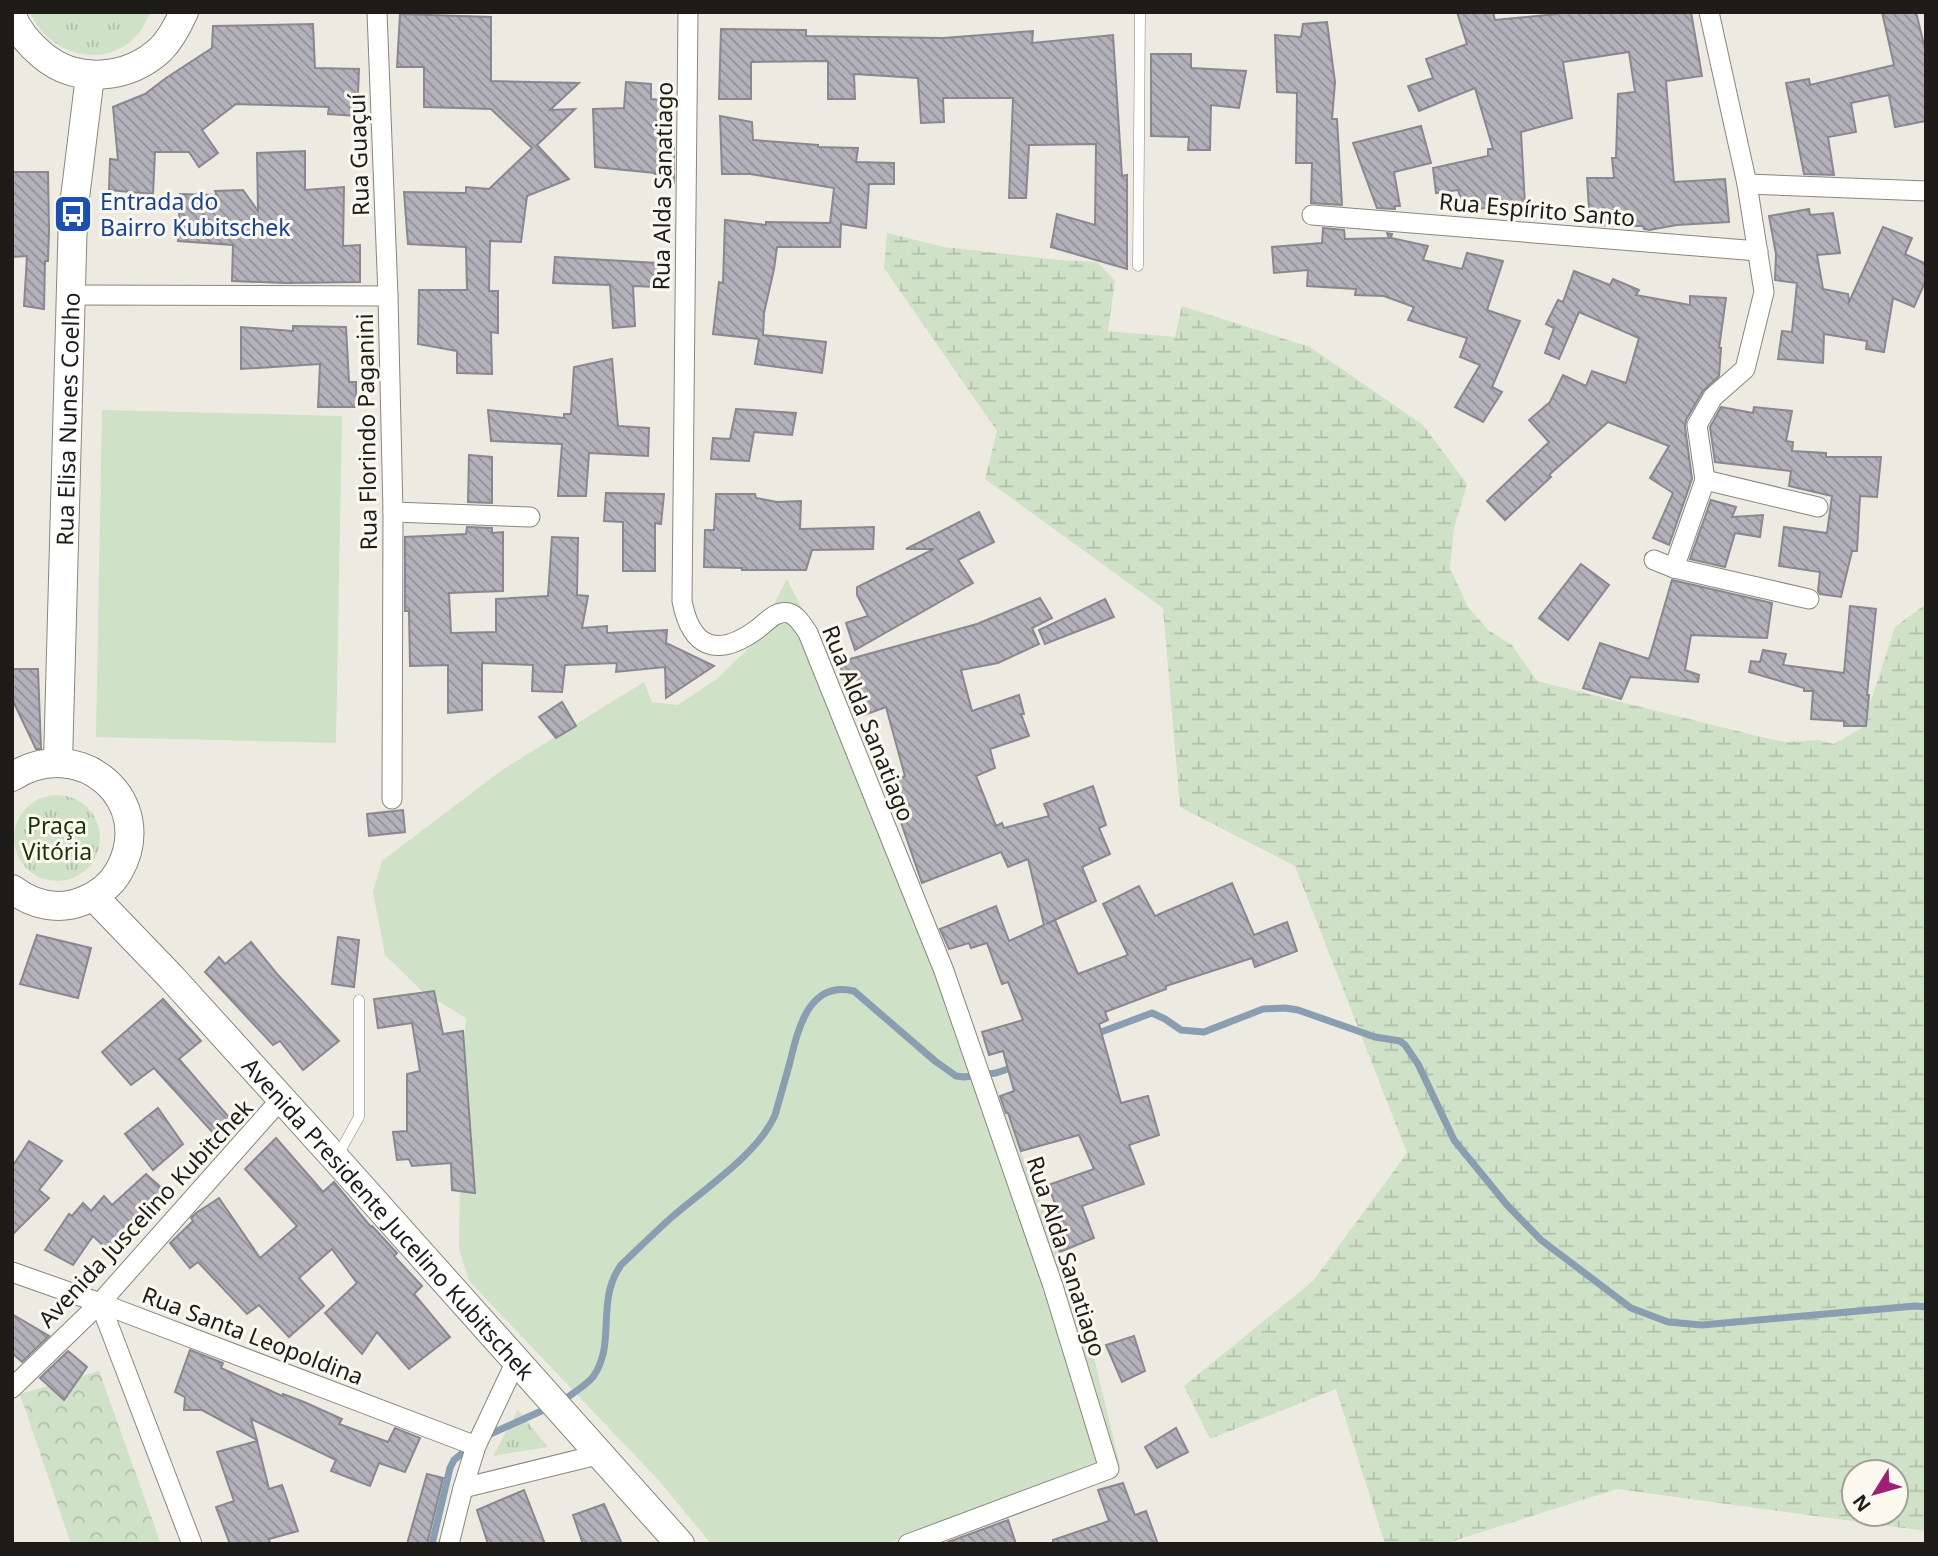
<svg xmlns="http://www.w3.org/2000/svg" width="1938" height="1556" font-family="'Noto Sans',sans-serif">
<defs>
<pattern id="forest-crowns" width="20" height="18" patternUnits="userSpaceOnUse" patternTransform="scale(1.75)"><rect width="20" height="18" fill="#cfe1c7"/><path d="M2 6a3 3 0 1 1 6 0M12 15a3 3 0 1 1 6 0" fill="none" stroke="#b1c0aa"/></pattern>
<pattern id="wetland-marsh" width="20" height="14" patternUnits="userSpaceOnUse" patternTransform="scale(1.75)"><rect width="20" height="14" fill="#cfe1c7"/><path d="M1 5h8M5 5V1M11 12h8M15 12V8" fill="none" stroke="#b1c0aa"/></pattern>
<pattern id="park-tufts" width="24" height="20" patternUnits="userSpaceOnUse" patternTransform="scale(1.75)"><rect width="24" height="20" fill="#cfe1c7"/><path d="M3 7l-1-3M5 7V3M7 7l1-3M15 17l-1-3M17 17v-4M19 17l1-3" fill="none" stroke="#b1c0aa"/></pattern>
<pattern id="building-back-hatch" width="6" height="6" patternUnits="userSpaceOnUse" patternTransform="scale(1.75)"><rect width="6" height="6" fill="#b3b1ba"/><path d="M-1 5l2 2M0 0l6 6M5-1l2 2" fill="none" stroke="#918f96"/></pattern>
</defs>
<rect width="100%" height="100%" fill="#edebe1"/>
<g fill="#cfe1c7">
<path d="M102,410L342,416L336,743L96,737Z"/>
<path d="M787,579L842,689L1070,1279L1086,1325L1120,1465L1051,1492L883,1544H711L662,1484L469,1281L459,1249L461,1091L466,1018L423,992L385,955L373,892L382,861L502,770L644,682L652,702L678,705L718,678L753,644Z"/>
</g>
<path fill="url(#forest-crowns)" d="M99,1371L161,1544H71L20,1394Z"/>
<path fill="url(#wetland-marsh)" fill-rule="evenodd" d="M887,233L944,247L1059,260L1097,262L1115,281L1108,331L1175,337L1182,306L1310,347L1423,425L1467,484L1454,528L1450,568L1468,607L1488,630L1512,645L1537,681L1765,738L1786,742L1818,740L1834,744L1862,728L1895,627L1926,604V1531L1617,1489L1444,1544H1385L1336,1389L1210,1439L1184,1386L1313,1281L1407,1153L1295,866L1180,807L1163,608L985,479L997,431L884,268ZM1854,1472H1896V1514H1854Z"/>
<g fill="url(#park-tufts)">
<path d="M30,12H151C145,24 139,35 129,43C93,69 46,50 30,12Z"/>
<circle cx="57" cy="838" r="43"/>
<path d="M518,1410L548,1447L493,1456Z"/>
</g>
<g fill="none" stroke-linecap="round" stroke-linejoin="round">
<g stroke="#8a9eb2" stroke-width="7">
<path d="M1093,1035L1152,1013L1165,1019L1181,1030L1204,1032L1263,1009L1285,1008L1298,1010L1375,1037L1400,1041L1405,1045L1418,1064L1454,1140L1507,1205L1541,1240L1631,1308L1668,1322L1702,1325L1915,1306L1926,1307"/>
<path d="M562,1401C572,1394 585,1386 593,1377C617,1343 595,1302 621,1265C638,1249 655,1232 672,1217C704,1189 759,1153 775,1115C780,1098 785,1080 790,1062C798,1029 809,980 854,991L935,1061L956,1076L964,1077L996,1073L1017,1066"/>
<path d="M486,1436L548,1408"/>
<path d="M432,1544L450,1468L454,1460L470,1447"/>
</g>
</g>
<g fill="url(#building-back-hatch)" stroke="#89878f" stroke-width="2">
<path d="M1457,12H1493L1495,20L1557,14V12H1691L1702,76L1666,81L1674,182L1725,179L1729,222L1677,225L1649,230L1644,229L1643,226L1590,225L1587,178H1614L1612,158H1616L1618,94L1635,92L1629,52L1563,62L1572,118L1521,132L1525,205L1492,207L1465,211L1458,190L1436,193L1433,168L1488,156V149H1493L1475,88L1419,111L1408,86L1433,78L1426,59L1467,44Z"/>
<path d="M1882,12H1916L1926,53V121L1895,127L1889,95L1851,103L1856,132L1828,137L1834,175L1804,174L1786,83L1809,79L1810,85L1894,65Z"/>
<path d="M400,14L491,17V81L579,83L550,110L575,109L537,145L569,179L527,196L521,242L490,241L489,291H498V333L491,332L492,374L457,373V351L418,344L419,290H467L466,247L408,244L404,192L466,193V187L489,189L532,148L491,109L424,107V67H397Z"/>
<path d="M1327,22L1335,82L1332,119H1337L1342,205L1311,203L1312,163H1296L1297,93L1277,92L1275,35L1301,37L1303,24Z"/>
<path d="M313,24L315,68L359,69L357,116L328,114L329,107L236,104L202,130L218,153L199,167L189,152H155L153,194L109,190L110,159L118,160L113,107L145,94L166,78L212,48L213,26Z"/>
<path d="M721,29L806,30V36L943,38L1033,31L1032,43L1113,35L1122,176L1127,175V269L1051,247L1057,214L1095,225L1096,144L1029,145L1026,198H1009L1013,98H943L944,122L921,123L918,78L854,74L855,99H828V61L751,62V99H719Z"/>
<path d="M1151,54H1191V68L1246,71L1239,108L1211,105L1210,150H1188L1189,137L1151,136Z"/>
<path d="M626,82L651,84V99L663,100L660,144H674V183L655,182V173L595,167L593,109L624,108Z"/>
<path d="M720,116L752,122L753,140L818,145V147L858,148L856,162L894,163V184H869L866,228L841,224L840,247H777L774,269L764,313L763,335L826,342L822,373L755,364L759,339L713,334L719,282L723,283L725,220L766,225V222L830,223L834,188L750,174H722Z"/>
<path d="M1421,126L1431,163L1394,172L1400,206H1395V209L1377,208L1353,143Z"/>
<path d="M305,151V190L344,187L343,246L360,245V282L286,283L232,281L233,245L178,241L180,194L217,195L215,191L243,190L258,211L257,153Z"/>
<path d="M12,172H48L49,231L48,261H45L44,309L24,306L27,256L12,257Z"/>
<path d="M1809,209L1810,215L1833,213L1840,253L1817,255L1823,289L1848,294L1849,302L1883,227L1912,238L1905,254L1926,264V280L1914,307L1893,298L1884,352L1866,349L1867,341L1824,334L1823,363L1778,359L1782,331L1792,332L1797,283L1775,280L1776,254L1769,216Z"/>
<path d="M1323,228L1344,230L1345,239L1389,238L1387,233L1392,234L1391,238L1428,246L1423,260L1462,269L1467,253L1503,261L1487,310L1520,321L1492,387L1502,392L1483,422L1455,407L1480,365L1460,357L1467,338L1408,320L1414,307L1384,296L1355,295L1356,289L1307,286L1308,270L1274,273L1272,247L1322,243Z"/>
<path d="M555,257L657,263L656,287L633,286L635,326L613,328L610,285L553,283Z"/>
<path d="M1574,271L1610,285L1613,279L1639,290L1636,295L1690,305V296L1726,298L1719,348H1721L1719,376L1703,391L1686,420L1685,427L1692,479L1669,545L1653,538L1673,493L1650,478L1669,446L1608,422L1549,475L1551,477L1505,520L1487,501L1549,442L1529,420L1550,402L1563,375L1586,386L1592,371L1626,383L1639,338L1579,312L1559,359L1545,353L1554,328L1546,324L1558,300L1563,302Z"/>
<path d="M293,326L346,327L349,382H356V407H318L320,364L241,369V327L293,331Z"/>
<path d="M612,359L618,426L649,428L648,456L589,453L586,496H558L562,444L491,441L488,410L564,418V414H571L574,367Z"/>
<path d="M1721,407L1753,413L1754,407L1792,411L1786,441L1793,442L1792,451L1826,453V457H1881L1877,497L1860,496L1857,551H1852L1841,597L1820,594L1818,591L1820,572L1779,566L1784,527L1827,533L1832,496L1789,486L1791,471L1715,462L1710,427Z"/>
<path d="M736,409L796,413L792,435L754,432L749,461L711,459L713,438L730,439Z"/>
<path d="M469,455L492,457V503L468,502Z"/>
<path d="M606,493L664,494L661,524L655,523V571H623V522L604,521Z"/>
<path d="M716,494H755L756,498L777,502L801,501L800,529L874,527L873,549L812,550L806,570H742V568L704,567L705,530H714Z"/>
<path d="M1711,500L1736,507L1732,517L1763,515L1760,537L1735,533L1725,567L1690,559Z"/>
<path d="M979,512L994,542L958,560L973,583L855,650L846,623L868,616L857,595V587L934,549H906Z"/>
<path d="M467,527L492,528V533L503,532V591L449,593L451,633L496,632V599L548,596L552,537L578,538L577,595L588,596L582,628L607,626V633L667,630L666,643L714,666L666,698L665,667L616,672L617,663L565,665L562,692L532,691L533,665L482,663V710L448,713V665L410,666L409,611H405V537L466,534Z"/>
<path d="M1581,564L1609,585L1568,640L1539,618Z"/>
<path d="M1672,580L1772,603L1767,638L1691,635L1685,670L1699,675L1698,682L1630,677L1621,699L1583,688L1600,643L1649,659Z"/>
<path d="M1040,598L1052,618L1032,628L1039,644L998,663L961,670L972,711L1019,695L1024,714H1021L1029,736L990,749L995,768L976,776L996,826L1002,823L1004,828L1049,816L1044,804L1093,786L1106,825L1099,828L1110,854L1082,867L1096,901L1046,924L1055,920L1078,974L1128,955L1103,904L1139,886L1155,916L1232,883L1254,935L1287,922L1297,951L1255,967L1252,958L1166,986V989L1105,1012L1108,1020L1099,1024L1121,1103L1148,1096L1159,1135L1129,1145L1144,1184L1082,1206L1094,1238L1060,1252L1046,1221L1059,1214L1048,1185L1094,1169L1079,1135L1021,1151L1008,1113H1006L1000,1096L1014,1091L1003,1051L989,1055L982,1032L1023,1020L1008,982L1002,984L987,943L971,948L969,943L949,949L940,929L996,906L1009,941L1044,925L1028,859L1008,867L1001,852L922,883L887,782L905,776L886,707L856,718L847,697L850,696L839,662L977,624Z"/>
<path d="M1105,599L1114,617L1045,644L1039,630Z"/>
<path d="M1850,606L1876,609L1867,695H1869L1866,726H1844V721L1811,719L1813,691H1804V688L1749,672L1751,661L1760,662L1763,650L1786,654L1783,665L1844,673Z"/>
<path d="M12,669H38L41,749H36L12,699Z"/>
<path d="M562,702L576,726L556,738L539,717Z"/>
<path d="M403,810L405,832L369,836L367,814Z"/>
<path d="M37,935L91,948L78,998L20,984Z"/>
<path d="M338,937L359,940L354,987L332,984Z"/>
<path d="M251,942L277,974L339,1041L303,1070L280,1041L273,1045L205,972L219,957L225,964Z"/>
<path d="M434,991L443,1034L463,1031L475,1193L452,1190L451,1163L412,1166L409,1159L397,1160L393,1132L407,1131V1074L420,1071L412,1023L378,1028L374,999Z"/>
<path d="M163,999L201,1041L179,1059L233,1122L215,1135L154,1068L131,1085L102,1052Z"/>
<path d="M158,1108L183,1144L153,1170L125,1134Z"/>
<path d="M276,1138L323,1192L334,1182L371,1227L372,1226L397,1253L394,1256L422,1286L414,1294L450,1337L409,1369L377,1332L362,1354L325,1313L357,1283L332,1249L299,1278L324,1306L289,1337L259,1305L247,1314L198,1262L190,1268L170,1243L193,1221L191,1218L196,1213L219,1198L260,1258L297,1226L245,1169Z"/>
<path d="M29,1141L62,1161L39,1190L49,1198L12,1235V1167Z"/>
<path d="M146,1174L164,1190L106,1248L93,1236L73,1265L45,1250L69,1214L72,1216L83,1203L91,1211L104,1196L112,1205Z"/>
<path d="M12,1314L49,1336L22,1362L12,1353Z"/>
<path d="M1134,1336L1145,1371L1122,1382L1106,1345Z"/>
<path d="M190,1350L223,1363L221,1368L282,1396L283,1394L304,1402L342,1419L339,1424L388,1442L395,1428L420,1438L405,1472L379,1463L370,1486L331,1471L336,1460L251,1419L257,1440L202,1410H184L185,1397L175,1392Z"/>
<path d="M68,1351L87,1367L64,1400L40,1378Z"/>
<path d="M1176,1428L1188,1452L1157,1468L1145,1447Z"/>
<path d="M257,1441L269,1489L282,1485L298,1531L269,1539L270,1544H230L216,1507L234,1501L217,1452Z"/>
<path d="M427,1474L443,1478L427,1544H407Z"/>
<path d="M1123,1483L1135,1515L1146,1511L1158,1544H1053V1540L1109,1521L1098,1490Z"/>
<path d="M524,1490L545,1544H488L477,1510Z"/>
<path d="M604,1504L622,1544H583L573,1515Z"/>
<path d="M1008,1520L1016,1544H948V1542Z"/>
</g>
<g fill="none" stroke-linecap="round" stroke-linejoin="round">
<g stroke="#88867d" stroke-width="11">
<g id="lane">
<path d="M1138,266L1140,12"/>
<path d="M338,1155L359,1117V1000"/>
</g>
</g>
<g stroke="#88867d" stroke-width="21">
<g id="street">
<path d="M377,12L388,296L393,512L392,799"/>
<path d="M688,12L682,601C691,648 717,658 756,630C766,623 775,610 789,613C798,616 803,626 808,633L944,971L1053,1286L1109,1469L908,1544"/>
<path d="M1747,184L1926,191"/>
<path d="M1312,215L1758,251"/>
<path d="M72,295L388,296"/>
<path d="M1705,480L1818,507"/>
<path d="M393,512L530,517"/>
<path d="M1654,560L1674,568L1809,599"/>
<path d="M1674,568L1705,480L1697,425L1713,397L1745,369L1764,292L1747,184L1709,12"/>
<path d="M12,1272L100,1303L476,1446"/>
<path d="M100,1303L192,1544"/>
<path d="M12,1388L100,1303L282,1098"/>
<path d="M463,1488L601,1454"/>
<path d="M449,1544L463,1488L476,1446L517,1359"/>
</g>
</g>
<g stroke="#88867d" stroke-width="30">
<g id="secondary">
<path d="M12,16C18,32 29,44 42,55C76,84 128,80 161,49C171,39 178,25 184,12"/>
<path id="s1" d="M58,762L73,214L90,76"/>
<path d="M12,777C80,733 158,801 119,871C111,885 98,895 83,901C58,911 33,905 12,889"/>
<path id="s2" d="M94,897L172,978L336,1159L680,1544"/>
</g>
</g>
<use href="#lane" stroke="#fff" stroke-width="10"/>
<use href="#street" stroke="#fff" stroke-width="19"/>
<use href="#secondary" stroke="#fff" stroke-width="28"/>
</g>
<defs>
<g id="bus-square" transform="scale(2.0125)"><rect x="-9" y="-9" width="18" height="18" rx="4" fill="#1a4fb4" stroke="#fbf8ef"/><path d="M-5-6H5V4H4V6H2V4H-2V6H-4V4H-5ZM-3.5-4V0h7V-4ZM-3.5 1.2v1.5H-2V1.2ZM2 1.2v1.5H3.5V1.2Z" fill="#fff"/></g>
</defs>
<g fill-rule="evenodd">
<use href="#bus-square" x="73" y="214"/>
</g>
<g text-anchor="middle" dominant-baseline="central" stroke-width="6" stroke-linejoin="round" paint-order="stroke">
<g font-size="23" fill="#1d1c19" stroke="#fbf8ef">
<text transform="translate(358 155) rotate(-92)">Rua Guaçuí</text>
<text transform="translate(662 186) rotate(-89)">Rua Alda Sanatiago</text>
<text transform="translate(1537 209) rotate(5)">Rua Espírito Santo</text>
<text stroke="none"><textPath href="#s1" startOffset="343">Rua Elisa Nunes Coelho</textPath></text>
<text transform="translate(366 432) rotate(-91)">Rua Florindo Paganini</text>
<text transform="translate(869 723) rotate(68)">Rua Alda Sanatiago</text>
<text transform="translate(145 1213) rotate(-47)">Avenida Juscelino Kubitchek</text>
<text stroke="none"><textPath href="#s2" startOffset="436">Avenida Presidente Jucelino Kubitschek</textPath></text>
<text transform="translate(1067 1256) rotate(72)">Rua Alda Sanatiago</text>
<text transform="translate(253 1335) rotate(21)">Rua Santa Leopoldina</text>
</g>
<g font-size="23" fill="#164399" stroke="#fbf8ef" text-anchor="start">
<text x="100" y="201">Entrada do<tspan x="100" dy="26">Bairro Kubitschek</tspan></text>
</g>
<g font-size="23" fill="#173504" stroke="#fbf8ef">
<text x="57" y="825">Praça<tspan x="57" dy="26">Vitória</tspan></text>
</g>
</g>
<rect width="1938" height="1556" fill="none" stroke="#1d1c19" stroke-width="28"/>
<g transform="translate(1875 1493) rotate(233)"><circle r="33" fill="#fbf8ef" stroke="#a2a099" stroke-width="2"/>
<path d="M0-5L12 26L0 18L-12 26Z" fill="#9e2176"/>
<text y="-10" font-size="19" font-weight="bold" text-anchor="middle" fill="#1d1c19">N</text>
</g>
</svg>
